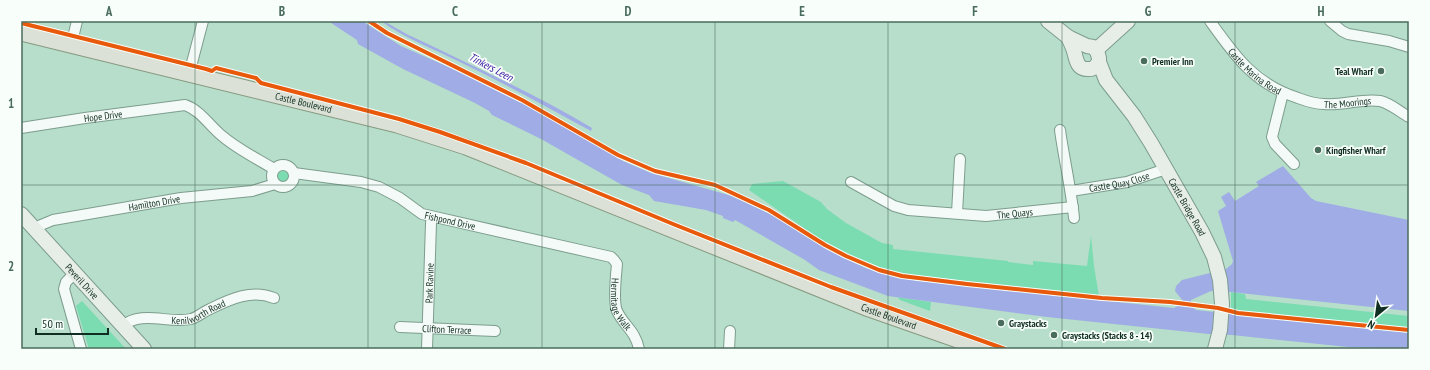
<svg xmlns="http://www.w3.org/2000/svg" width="1430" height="370" font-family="'PT Sans Narrow',sans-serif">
<rect width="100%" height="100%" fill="#b6deca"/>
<g fill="#7bdcb2">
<circle cx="283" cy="177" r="6"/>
<path d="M783,181L821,202L827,209L846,223L882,243L893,245V249L1008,261V262L1033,265V261L1087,266L1091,236L1094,266L1099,296L931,277L904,274L885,270L855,259L827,244L749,190L752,184Z"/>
<path d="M1231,292L1245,294L1246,299L1409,316V328L1237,311L1231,308Z"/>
<path d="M897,297L931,302L930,311L900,300Z"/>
<path d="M82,301L126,349H89L76,306Z"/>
</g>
<g fill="#a0ace6">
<path d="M328,21H362L401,46L478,80L528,105L601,147L623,161L651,173L732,196L776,217L832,252L866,268L888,275L918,281L1174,308L1183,303V301L1175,291L1176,286L1182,280L1226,269L1232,264L1233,261L1218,211L1226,206L1221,197L1229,192L1235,201L1259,186L1256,182L1283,166L1311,198L1316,201L1409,220V311L1231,292L1211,291L1191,300V306L1196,310L1409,333V349L1348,347L1232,335L1209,334L1047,317L888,296L819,270L805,260L735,220L733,222L723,218V216L706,210L654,201L649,195L622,185L541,139L492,115L489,111L475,103L403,69L358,44L357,40Z"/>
<path d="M381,21C386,21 405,34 413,37C473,66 535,94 592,128L591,131C548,108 506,84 462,63C434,49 406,39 381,21Z"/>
</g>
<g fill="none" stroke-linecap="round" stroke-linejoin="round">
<g stroke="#7d9d8e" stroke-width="12">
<g id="street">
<path id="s1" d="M1210,21C1235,56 1254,84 1298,98C1306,101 1315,104 1324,104C1343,106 1362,98 1380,101C1390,103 1400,112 1409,117"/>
<path d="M1330,21L1342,31L1348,34L1389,41L1409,47"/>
<path d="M71,46L77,21"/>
<path d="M189,74L203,21"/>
<path d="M1283,93L1272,137L1275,144L1294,164"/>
<path id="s2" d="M21,128L85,118L185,105C200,110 209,125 221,135C237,149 256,158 274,169"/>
<path d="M1060,130C1064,159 1071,188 1074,218"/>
<circle cx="283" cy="176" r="11"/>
<path id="s3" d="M294,173L361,182L379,187L400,198L422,214L611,257L614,260L617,264C616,275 613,302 617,311C624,326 635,330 639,349"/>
<path id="s4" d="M851,182L894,206L908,210L986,216L1073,207"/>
<path id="s5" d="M1071,191L1127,182L1166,169"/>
<path d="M957,213L960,159"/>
<path id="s6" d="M35,229L41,225L53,220L181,198L252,191L275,184"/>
<path d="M75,273L66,282L64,289L81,349"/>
<path id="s7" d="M123,326C141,310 169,324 191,319C198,317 203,312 210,309C230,299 252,289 274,298"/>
<path id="s8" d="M400,327L495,331"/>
<path id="s9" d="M427,349L431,223L432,217"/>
<path d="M729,349L730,331"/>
</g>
</g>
<g stroke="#7d9d8e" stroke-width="16">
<g id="secondary">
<path id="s10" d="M1048,21L1068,37L1087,46L1093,47L1097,51L1099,58V62L1106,80L1134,116L1151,143L1202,232L1214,257L1220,280L1222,304L1220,330L1215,349"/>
<path d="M1068,37C1071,43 1074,49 1075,55C1077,63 1079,70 1089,69C1094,69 1096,66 1099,62"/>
<path d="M1096,50L1128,21"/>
<path id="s11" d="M21,214L144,349"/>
</g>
</g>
<g stroke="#879981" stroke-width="17">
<g id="primary">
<path id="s12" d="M21,33L397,125L466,147L869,309L983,349"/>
</g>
</g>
<use href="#street" stroke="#f4faf7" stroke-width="10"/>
<use href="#secondary" stroke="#e7ede7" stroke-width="14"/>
<use href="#primary" stroke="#dbe1d6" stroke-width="15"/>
<g stroke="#f8fffb" stroke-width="6">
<g id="cycleway">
<path d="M369,21L387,33L522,100L618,155L655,171L715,185L769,210L825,245L846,256L879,270L902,276L967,284L1102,298L1170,302L1218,308L1238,313L1409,330"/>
<path d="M21,23L206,69L212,71L216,68L256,78L261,83L399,119L440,132L526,163L673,224L831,287L1005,349"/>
</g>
</g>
<use href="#cycleway" stroke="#e8590c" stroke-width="4"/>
</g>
<path fill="none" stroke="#4a6c5c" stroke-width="1" stroke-opacity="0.55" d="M195,21V349M368,21V349M542,21V349M715,21V349M888,21V349M1062,21V349M1235,21V349M21,185H1409"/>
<g fill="#4a6c5c" stroke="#f8fffb" stroke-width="1.5">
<circle cx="1144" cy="61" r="4"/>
<circle cx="1381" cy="71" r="4"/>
<circle cx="1318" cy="150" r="4"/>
<circle cx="1001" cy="323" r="4"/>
<circle cx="1054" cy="335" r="4"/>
</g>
<g text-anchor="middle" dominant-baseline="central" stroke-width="3.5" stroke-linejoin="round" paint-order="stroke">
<g font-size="10" font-weight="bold" fill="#102e21" stroke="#f8fffb" text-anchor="start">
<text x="1152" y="61">Premier Inn</text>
<text x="1373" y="71" text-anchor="end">Teal Wharf</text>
<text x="1326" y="150">Kingfisher Wharf</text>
<text x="1009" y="323">Graystacks</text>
<text x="1062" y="335">Graystacks (Stacks 8 - 14)</text>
</g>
<g font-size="10" fill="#102e21" stroke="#f8fffb">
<text stroke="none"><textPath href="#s1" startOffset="68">Castle Marina Road</textPath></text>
<text stroke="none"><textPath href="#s12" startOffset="291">Castle Boulevard</textPath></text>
<text stroke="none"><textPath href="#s1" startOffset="170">The Moorings</textPath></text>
<text stroke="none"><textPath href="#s2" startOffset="83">Hope Drive</textPath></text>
<text stroke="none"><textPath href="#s5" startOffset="49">Castle Quay Close</textPath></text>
<text stroke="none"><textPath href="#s6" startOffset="123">Hamilton Drive</textPath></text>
<text stroke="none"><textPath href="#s10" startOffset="240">Castle Bridge Road</textPath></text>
<text stroke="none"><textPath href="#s4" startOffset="171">The Quays</textPath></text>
<text stroke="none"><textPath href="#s3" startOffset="166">Fishpond Drive</textPath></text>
<text stroke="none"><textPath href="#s11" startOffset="91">Peveril Drive</textPath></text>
<text stroke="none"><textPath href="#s9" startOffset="66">Park Ravine</textPath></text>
<text stroke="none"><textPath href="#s3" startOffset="382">Hermitage Walk</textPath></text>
<text stroke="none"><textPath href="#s7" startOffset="79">Kenilworth Road</textPath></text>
<text stroke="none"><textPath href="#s12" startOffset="915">Castle Boulevard</textPath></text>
<text stroke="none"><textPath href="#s8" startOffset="47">Clifton Terrace</textPath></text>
</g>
<g font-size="11" font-style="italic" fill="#37159d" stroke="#f8fffb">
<text transform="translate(491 67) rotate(28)">Tinkers Leen</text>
</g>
</g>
<rect width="1430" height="370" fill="none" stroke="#f8fffb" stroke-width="44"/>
<g transform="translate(1376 316) rotate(209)" stroke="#f8fffb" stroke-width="3" paint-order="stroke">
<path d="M0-3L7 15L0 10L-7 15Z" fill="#102e21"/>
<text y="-6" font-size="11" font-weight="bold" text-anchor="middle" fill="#102e21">N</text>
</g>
<path d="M36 328v6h72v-6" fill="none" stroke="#102e21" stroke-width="2"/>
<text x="42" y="328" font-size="12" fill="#102e21" stroke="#f8fffb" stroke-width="3" paint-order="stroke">50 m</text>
<rect x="22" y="22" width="1386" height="326" fill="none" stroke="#4a6c5c" stroke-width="1.5"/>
<g font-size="13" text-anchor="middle" font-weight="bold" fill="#4a6c5c">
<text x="109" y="16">A</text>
<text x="282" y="16">B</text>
<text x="455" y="16">C</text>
<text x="628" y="16">D</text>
<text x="802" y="16">E</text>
<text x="975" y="16">F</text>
<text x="1148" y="16">G</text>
<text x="1321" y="16">H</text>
<text x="11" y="108">1</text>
<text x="11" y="271">2</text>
</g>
</svg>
